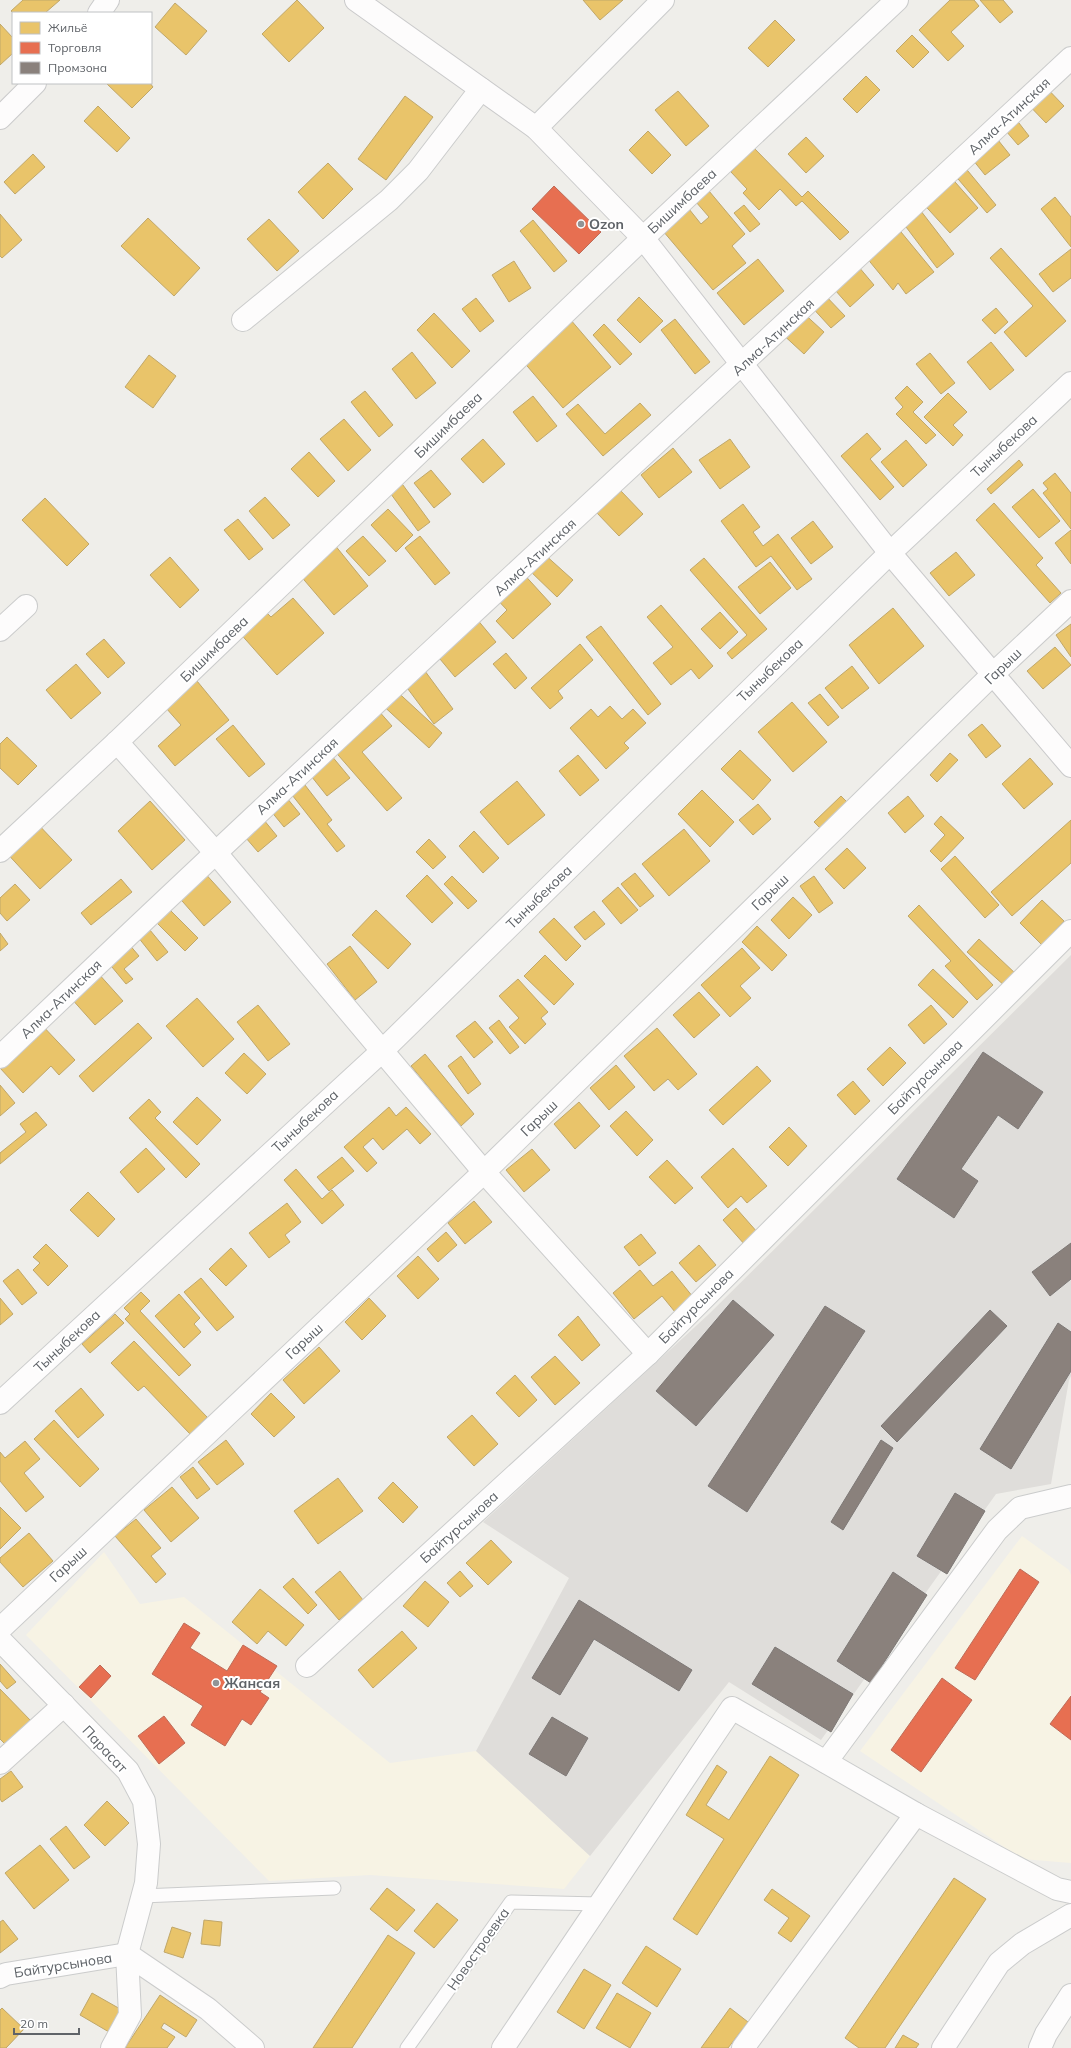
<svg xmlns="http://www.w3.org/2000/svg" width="1071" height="2048" font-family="Mulish,sans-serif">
<rect width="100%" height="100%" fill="#efeeea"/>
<g fill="#f7f3e4">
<path d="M1022,1536L1069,1570L1071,1575V1863L1022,1859L860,1751Z"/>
<path d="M104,1552L140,1604L184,1597L390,1763L476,1751L590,1856L564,1889L370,1875L269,1881L26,1635Z"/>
</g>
<path fill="#dfddda" d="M1071,955V1376L1069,1380L1051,1484L996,1494L821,1740L729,1682L590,1856L476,1751L569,1578L483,1522L709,1314Z"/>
<g fill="#e9c46a" stroke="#c0a769">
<path d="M23,0H60L45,13H13L11,11Z"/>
<path d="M297,0L324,28L289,62L262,34Z"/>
<path d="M583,0H623L600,20Z"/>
<path d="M950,0H974L979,6L951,32L964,46L948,61L919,30Z"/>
<path d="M980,0H1003L1013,12L1000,23Z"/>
<path d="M175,3L207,31L186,55L155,27Z"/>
<path d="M775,20L795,40L768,67L748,48Z"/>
<path d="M0,24L13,38V53L0,65Z"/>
<path d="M912,35L929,52L913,68L896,51Z"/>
<path d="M866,76L880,90L857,113L843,99Z"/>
<path d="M1040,81L1064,106L1046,123L1022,98Z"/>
<path d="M106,83H150L153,87L132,108Z"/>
<path d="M678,91L709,126L686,146L655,110Z"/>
<path d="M405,96L433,117L386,180L358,159Z"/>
<path d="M98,106L130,138L117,152L84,121Z"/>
<path d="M1012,114L1029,136L1018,145L1000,124Z"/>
<path d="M990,130L1010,155L985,175L965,150Z"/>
<path d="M648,131L671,155L652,174L629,150Z"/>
<path d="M806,137L824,156L806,173L788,154Z"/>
<path d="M754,148L802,197L808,191L849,232L840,240L802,201L796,206L780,189L759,210L743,193L747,189L731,172Z"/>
<path d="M33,154L45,167L15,194L4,182Z"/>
<path d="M328,163L353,189L323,219L298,192Z"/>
<path d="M963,165L996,205L987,213L953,173Z"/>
<path d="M948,174L978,208L950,233L919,199Z"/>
<path d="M709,191L745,234L732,246L746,263L713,290L663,231L689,209L701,224L709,217L696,202Z"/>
<path d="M1055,197L1071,217V247L1041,209Z"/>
<path d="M914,202L954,254L937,268L897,215Z"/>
<path d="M744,205L760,224L750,232L734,213Z"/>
<path d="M0,214L22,240L2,258L0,256Z"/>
<path d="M148,218L200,268L174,296L121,246Z"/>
<path d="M269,219L299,251L277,271L247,239Z"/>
<path d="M533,220L567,261L554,272L520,231Z"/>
<path d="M901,232L934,272L906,294L898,283L893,290L866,257Z"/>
<path d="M1001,248L1066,321L1026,357L1004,332L1033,306L990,258Z"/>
<path d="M1071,249V278L1053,292L1039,274Z"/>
<path d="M758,259L784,291L744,325L717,293Z"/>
<path d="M853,260L874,285L850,307L828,282Z"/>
<path d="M514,261L531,288L509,302L492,275Z"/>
<path d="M822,292L845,316L831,328L809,304Z"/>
<path d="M639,297L663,321L640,343L617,320Z"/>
<path d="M476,298L494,321L480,332L462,309Z"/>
<path d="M996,308L1008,322L995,334L982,320Z"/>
<path d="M799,309L824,332L804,354L779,331Z"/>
<path d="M434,313L470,351L452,368L417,330Z"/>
<path d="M570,319L611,367L563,408L522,360Z"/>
<path d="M675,319L710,362L695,374L661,330Z"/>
<path d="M604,324L632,354L620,365L593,335Z"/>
<path d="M991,342L1014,370L990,390L967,362Z"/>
<path d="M412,352L436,383L416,399L392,369Z"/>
<path d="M930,353L955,383L941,394L916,364Z"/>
<path d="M149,355L176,376L153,408L125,387Z"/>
<path d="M907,386L923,402L913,412L936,435L926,444L896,414L903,407L895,398Z"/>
<path d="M365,391L393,425L379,437L351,402Z"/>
<path d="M948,393L967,412L953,425L963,435L953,446L924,417Z"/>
<path d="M533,396L557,426L537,442L513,412Z"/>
<path d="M640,403L651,415L603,456L566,414L578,404L605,434Z"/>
<path d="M344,419L371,450L348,471L320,439Z"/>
<path d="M867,433L881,449L870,459L894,487L880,500L841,456Z"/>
<path d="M483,439L505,464L483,483L461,459Z"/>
<path d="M730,439L750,467L720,489L699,460Z"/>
<path d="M906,440L927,465L903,487L881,462Z"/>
<path d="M673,448L692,472L659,498L641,475Z"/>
<path d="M309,452L335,481L318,497L291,469Z"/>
<path d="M1019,460L1023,465L991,494L987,489Z"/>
<path d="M431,470L451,494L434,508L414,483Z"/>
<path d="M1055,473L1071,493V529L1043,493L1048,489L1043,483Z"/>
<path d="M400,481L430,522L418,531L388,490Z"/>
<path d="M1033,489L1060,521L1039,538L1012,507Z"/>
<path d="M621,491L643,514L619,536L597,513Z"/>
<path d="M265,497L290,525L273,539L249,511Z"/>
<path d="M45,498L89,544L67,566L22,520Z"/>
<path d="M994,503L1043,558L1036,565L1061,593L1050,603L976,520Z"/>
<path d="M743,504L760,527L753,532L763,546L778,534L812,579L797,590L771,556L756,567L721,521Z"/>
<path d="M388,509L413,535L396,552L371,525Z"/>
<path d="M238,519L263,549L249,560L224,530Z"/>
<path d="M813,521L833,547L811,564L791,538Z"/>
<path d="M1071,530V564L1055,543Z"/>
<path d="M363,536L386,561L369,576L346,551Z"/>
<path d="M420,536L450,573L435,585L405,548Z"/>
<path d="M334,544L368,586L334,615L299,574Z"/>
<path d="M956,552L975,575L949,596L930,573Z"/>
<path d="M543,553L573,580L557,597L528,569Z"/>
<path d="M170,557L199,590L180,608L150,575Z"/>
<path d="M704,558L767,629L732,659L727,653L747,635L690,570Z"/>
<path d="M770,562L791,588L760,614L738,587Z"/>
<path d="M520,570L551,604L513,639L496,621L507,610L493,595Z"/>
<path d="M293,598L324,633L277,675L238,631L263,609L271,617Z"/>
<path d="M661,605L713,666L699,679L691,669L671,685L653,663L673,647L647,617Z"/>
<path d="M893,608L924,646L879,684L849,645Z"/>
<path d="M720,612L738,632L720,649L701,629Z"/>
<path d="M476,618L496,642L455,677L435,653Z"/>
<path d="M1071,624V657L1056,635Z"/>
<path d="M601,626L661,704L648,715L586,637Z"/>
<path d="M104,639L125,663L108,678L86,654Z"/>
<path d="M580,644L593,660L558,691L563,698L550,709L531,688Z"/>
<path d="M1055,647L1071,665L1043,689L1027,671Z"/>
<path d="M506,653L527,678L515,689L493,664Z"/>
<path d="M76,664L101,693L71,719L46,690Z"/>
<path d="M852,666L869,688L842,709L825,688Z"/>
<path d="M422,667L453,709L434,724L402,681Z"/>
<path d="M197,681L229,720L175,766L158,746L181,725L166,708Z"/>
<path d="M391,686L442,733L429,748L378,701Z"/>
<path d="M820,694L839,717L828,726L808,703Z"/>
<path d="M792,702L827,742L793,772L758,732Z"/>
<path d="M610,706L622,719L633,709L646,723L624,743L629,748L606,769L570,728L591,709L598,717Z"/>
<path d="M377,709L392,726L362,752L402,798L387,811L332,748Z"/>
<path d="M982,724L1001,746L986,758L968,735Z"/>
<path d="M233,725L265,764L249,777L216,739Z"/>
<path d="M7,737L37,766L18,785L0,768V744Z"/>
<path d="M326,749L350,778L327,796L304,767Z"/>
<path d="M740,750L771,780L753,800L721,769Z"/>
<path d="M950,753L958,760L937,782L930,775Z"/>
<path d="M578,755L599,780L580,796L559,771Z"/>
<path d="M1030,758L1053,784L1024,809L1002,784Z"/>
<path d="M298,776L332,820L327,824L345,846L337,852L285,786Z"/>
<path d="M517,781L545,815L508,845L480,812Z"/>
<path d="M702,790L734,822L710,847L678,814Z"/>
<path d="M282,792L300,814L284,827L266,805Z"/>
<path d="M841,796L851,806L825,833L814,822Z"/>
<path d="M908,796L924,816L905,833L888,813Z"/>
<path d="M150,801L185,840L152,870L118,831Z"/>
<path d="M758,804L771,819L753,835L739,820Z"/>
<path d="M259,814L277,836L258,852L240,831Z"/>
<path d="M941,816L964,838L941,862L930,851L945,835L934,824Z"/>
<path d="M34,820L72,860L40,889L3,849Z"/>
<path d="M1071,820V863L1012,916L991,892Z"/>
<path d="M684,829L710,861L669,896L642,864Z"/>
<path d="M474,831L499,858L483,873L459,846Z"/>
<path d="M429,839L446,857L433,869L416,852Z"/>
<path d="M847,848L866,868L844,889L825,869Z"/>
<path d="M955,856L999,905L985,918L941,869Z"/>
<path d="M202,870L231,902L204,926L176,894Z"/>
<path d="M635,873L654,896L640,907L621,884Z"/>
<path d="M427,875L453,903L432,923L406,896Z"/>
<path d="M452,876L477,901L468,909L444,884Z"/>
<path d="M814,876L833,903L819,913L800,886Z"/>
<path d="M121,879L132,892L91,925L81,913Z"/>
<path d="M15,884L30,900L7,921L0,913V898Z"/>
<path d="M618,887L638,910L621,924L602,901Z"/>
<path d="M793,897L812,915L789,939L771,920Z"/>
<path d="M1042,900L1064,921L1042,945L1020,923Z"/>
<path d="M919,905L993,985L977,1000L945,966L951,961L908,916Z"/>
<path d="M166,906L198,938L185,951L153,919Z"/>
<path d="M376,910L411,944L388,969L352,935Z"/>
<path d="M594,911L605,924L585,940L574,927Z"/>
<path d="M554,918L581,946L566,961L539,932Z"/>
<path d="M145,924L168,952L157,961L134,932Z"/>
<path d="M757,926L787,955L772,971L742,942Z"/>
<path d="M0,933L8,944L0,951Z"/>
<path d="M979,939L1017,975L1006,987L967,952Z"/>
<path d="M128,943L139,956L124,969L133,979L126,984L107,961Z"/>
<path d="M350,946L377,982L355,1000L327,964Z"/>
<path d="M742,948L760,968L740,986L751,998L730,1017L701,985Z"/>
<path d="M545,955L574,984L554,1005L524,976Z"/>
<path d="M933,969L968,1002L953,1018L918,985Z"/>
<path d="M97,972L123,1001L95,1025L70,997Z"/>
<path d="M518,979L548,1012L541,1018L546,1024L525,1044L509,1027L519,1018L499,996Z"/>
<path d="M699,992L720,1015L694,1038L673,1015Z"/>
<path d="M197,998L234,1039L203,1067L166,1026Z"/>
<path d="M258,1005L290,1044L268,1061L237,1022Z"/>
<path d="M931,1005L947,1024L924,1044L908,1025Z"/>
<path d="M499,1020L519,1047L510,1054L489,1028Z"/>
<path d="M475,1021L493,1042L474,1058L456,1036Z"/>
<path d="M39,1022L75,1060L59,1075L51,1066L23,1093L0,1068V1059Z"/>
<path d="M138,1023L152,1038L93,1092L79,1076Z"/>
<path d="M657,1028L697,1074L678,1090L668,1079L654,1091L624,1056Z"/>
<path d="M890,1047L906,1063L883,1086L867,1069Z"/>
<path d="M244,1053L266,1074L247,1094L225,1073Z"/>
<path d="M425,1054L474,1114L461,1126L411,1066Z"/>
<path d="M461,1056L481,1084L468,1094L448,1066Z"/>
<path d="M616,1065L635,1087L609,1110L590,1088Z"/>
<path d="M757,1066L771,1081L723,1125L709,1110Z"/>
<path d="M853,1081L870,1101L855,1115L837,1095Z"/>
<path d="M0,1085L15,1103L0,1116Z"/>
<path d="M197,1097L221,1120L197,1145L173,1122Z"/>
<path d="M149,1099L161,1112L155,1118L200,1164L186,1178L129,1118Z"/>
<path d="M579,1102L600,1126L575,1149L554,1124Z"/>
<path d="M389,1107L396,1116L406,1107L431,1134L420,1144L407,1129L383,1150L373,1138L363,1147L377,1163L367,1172L344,1147Z"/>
<path d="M626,1111L653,1140L637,1156L610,1126Z"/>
<path d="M36,1112L47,1125L0,1164V1153L26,1132L20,1124Z"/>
<path d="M789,1127L807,1146L788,1166L769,1147Z"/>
<path d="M146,1148L165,1169L138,1193L120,1172Z"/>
<path d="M733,1148L767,1186L747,1203L741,1196L728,1208L701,1177Z"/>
<path d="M532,1149L550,1170L524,1192L506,1170Z"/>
<path d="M342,1157L354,1171L329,1191L317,1177Z"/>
<path d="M667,1160L693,1188L675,1204L649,1177Z"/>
<path d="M296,1169L322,1199L332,1190L344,1205L322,1224L284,1180Z"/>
<path d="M88,1192L115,1219L98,1237L70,1210Z"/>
<path d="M474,1201L492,1222L465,1244L448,1223Z"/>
<path d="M287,1203L301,1222L285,1235L290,1242L269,1258L249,1233Z"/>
<path d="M736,1208L758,1233L745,1245L723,1220Z"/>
<path d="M446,1232L457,1245L438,1262L427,1249Z"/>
<path d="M641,1234L656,1253L639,1266L624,1247Z"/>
<path d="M46,1244L68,1266L48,1286L33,1270L40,1263L33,1257Z"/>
<path d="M699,1245L716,1265L696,1282L679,1263Z"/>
<path d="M231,1248L247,1266L226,1286L209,1269Z"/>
<path d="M418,1256L439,1279L418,1299L397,1276Z"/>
<path d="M18,1269L37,1293L22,1305L3,1281Z"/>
<path d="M640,1270L653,1286L672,1271L693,1297L675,1312L662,1296L634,1319L613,1293Z"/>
<path d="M201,1278L234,1317L217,1331L184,1292Z"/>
<path d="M141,1292L150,1301L140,1311L191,1365L179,1376L125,1319L130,1314L124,1308Z"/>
<path d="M179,1294L200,1318L194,1324L201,1332L184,1348L155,1316Z"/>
<path d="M0,1298L13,1314L0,1325Z"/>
<path d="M369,1298L386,1316L362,1340L345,1322Z"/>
<path d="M115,1314L124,1323L90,1353L82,1344Z"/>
<path d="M578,1316L600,1345L582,1361L558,1335Z"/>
<path d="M134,1341L207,1417L190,1434L144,1386L138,1391L111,1363Z"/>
<path d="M319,1347L340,1371L304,1404L283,1380Z"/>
<path d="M555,1356L580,1383L555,1405L531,1377Z"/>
<path d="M515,1375L537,1400L519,1417L496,1393Z"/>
<path d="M81,1388L104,1415L78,1438L55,1411Z"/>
<path d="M271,1393L295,1417L274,1437L251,1414Z"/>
<path d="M472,1415L498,1444L474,1466L447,1437Z"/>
<path d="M54,1420L99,1469L80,1487L34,1439Z"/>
<path d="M226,1440L244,1464L217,1485L198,1462Z"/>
<path d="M25,1441L40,1459L24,1473L44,1497L26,1512L0,1481V1452L5,1458Z"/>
<path d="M193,1467L210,1489L197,1499L180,1477Z"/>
<path d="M338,1478L363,1511L318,1544L294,1511Z"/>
<path d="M393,1482L418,1507L403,1523L378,1498Z"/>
<path d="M172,1487L199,1518L171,1542L144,1510Z"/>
<path d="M0,1507L21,1528L0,1549Z"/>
<path d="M136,1519L161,1548L151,1556L166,1574L156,1583L115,1536Z"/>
<path d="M29,1533L53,1561L23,1587L0,1562V1558Z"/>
<path d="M491,1540L512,1562L488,1585L466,1563Z"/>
<path d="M340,1571L363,1600L339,1620L315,1592Z"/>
<path d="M460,1571L473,1586L460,1597L447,1583Z"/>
<path d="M293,1578L317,1605L308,1614L283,1587Z"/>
<path d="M425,1581L449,1602L428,1627L403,1606Z"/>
<path d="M260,1589L304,1625L286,1646L268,1631L257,1644L232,1622Z"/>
<path d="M402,1631L417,1648L373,1688L358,1670Z"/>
<path d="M0,1664L16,1682L7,1689L0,1681Z"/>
<path d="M0,1689L31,1721L6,1745L0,1739Z"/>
<path d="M770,1756L799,1775L697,1935L673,1919L724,1839L686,1815L717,1765L727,1772L706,1805L729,1820Z"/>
<path d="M11,1771L23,1787L2,1802L0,1799V1779Z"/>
<path d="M107,1801L129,1823L105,1846L84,1825Z"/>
<path d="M66,1826L90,1857L74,1869L50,1839Z"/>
<path d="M40,1845L69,1880L34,1909L5,1873Z"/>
<path d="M954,1878L986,1899L885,2048H859L845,2038Z"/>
<path d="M387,1888L415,1910L397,1931L370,1909Z"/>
<path d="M772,1889L810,1916L791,1942L778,1933L789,1918L764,1900Z"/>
<path d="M437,1903L458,1920L434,1948L414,1931Z"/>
<path d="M3,1920L18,1939L0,1953V1922Z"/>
<path d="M204,1920L222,1922L220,1946L201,1944Z"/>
<path d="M172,1927L191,1933L183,1958L164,1952Z"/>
<path d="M388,1935L415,1953L352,2048H313Z"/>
<path d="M646,1946L681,1969L657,2007L622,1983Z"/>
<path d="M584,1969L611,1985L584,2029L557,2012Z"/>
<path d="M92,1993L122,2010L109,2032L80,2015Z"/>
<path d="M617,1993L651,2013L630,2048L596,2028Z"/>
<path d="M160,1995L197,2020L186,2037L164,2023L161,2028L175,2037L167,2048H125Z"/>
<path d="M2,2008L24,2029L6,2048H0V2010Z"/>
<path d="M730,2008L748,2022L728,2048H701Z"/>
<path d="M903,2035L919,2044L916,2048H895Z"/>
</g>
<g fill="#e76f51" stroke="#be6b58">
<path d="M554,186L601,232L579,254L532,209Z"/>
<path d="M1020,1569L1039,1582L975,1680L955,1668Z"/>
<path d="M184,1623L200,1633L190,1648L227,1671L243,1645L277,1666L260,1692L269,1698L251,1725L242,1719L225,1746L191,1725L203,1706L152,1674Z"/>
<path d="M100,1665L111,1676L91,1698L79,1687Z"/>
<path d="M942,1678L972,1700L921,1772L891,1750Z"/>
<path d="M1071,1696V1740L1050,1724Z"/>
<path d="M164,1716L185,1743L159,1764L138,1736Z"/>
</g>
<g fill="#8a817c" stroke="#7d7876">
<path d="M983,1052L1043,1092L1018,1129L998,1115L961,1169L978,1181L954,1218L897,1179Z"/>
<path d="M1071,1243V1279L1050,1296L1032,1272Z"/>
<path d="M733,1300L774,1335L696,1426L656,1391Z"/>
<path d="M825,1306L865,1331L747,1512L708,1486Z"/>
<path d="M990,1310L1007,1326L897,1442L881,1426Z"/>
<path d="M1058,1323L1071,1332V1371L1011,1469L980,1449Z"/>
<path d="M881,1440L893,1448L843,1530L831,1522Z"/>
<path d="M955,1493L985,1511L947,1574L917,1556Z"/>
<path d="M893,1572L927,1595L871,1683L837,1661Z"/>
<path d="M579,1600L692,1670L679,1691L594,1639L560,1695L532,1678Z"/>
<path d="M775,1647L853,1694L831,1732L752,1684Z"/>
<path d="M552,1717L588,1738L566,1776L529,1754Z"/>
</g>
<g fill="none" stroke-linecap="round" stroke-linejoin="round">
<g stroke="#cbcccc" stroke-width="15">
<g id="service">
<path d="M142,1896L334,1888"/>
<path d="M407,2048L511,1902L600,1904"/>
</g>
</g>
<g stroke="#cbcccc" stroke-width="24">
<g id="minor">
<path d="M536,128L663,0"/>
<path d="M243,320L389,200L418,171L481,89"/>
<path d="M0,630L26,606"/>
<path d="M117,742L215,852L484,1172L648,1354"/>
<path d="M0,851L117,742L643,238L897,0"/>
<path d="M0,1057C353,720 714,391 1071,58"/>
<path d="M0,1403L381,1052L890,553L1071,383"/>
<path d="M0,1629L484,1172L992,675L1071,601"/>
<path d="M0,1640L128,1771L144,1801L149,1844L146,1883L127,1954L130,2015L112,2048"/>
<path d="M307,1666L648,1354L1071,931"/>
<path d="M826,1762L997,1530L1020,1508L1071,1496"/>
<path d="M0,1763L64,1705"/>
<path d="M127,1954L208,2009L253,2048"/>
<path d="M0,1977L6,1974L127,1954"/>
<path d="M503,2048L732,1708L916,1814L1057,1889L1071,1892"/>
<path d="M743,2048L916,1814"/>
<path d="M943,2048L999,1963L1022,1944L1071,1915"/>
<path d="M1040,2048L1046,2034L1071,1995"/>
</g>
</g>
<g stroke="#cacacb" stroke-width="24">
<g id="secondary">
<path d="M356,0L536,128L643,238L890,553L1071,766"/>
<path d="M99,13L108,0"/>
<path d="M0,118L35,83"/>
</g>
</g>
<use href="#service" stroke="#fdfcfc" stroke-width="13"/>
<use href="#minor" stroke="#fdfcfc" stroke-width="22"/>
<use href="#secondary" stroke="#fdfcfc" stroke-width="22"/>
</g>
<g fill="#919496" stroke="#fff" stroke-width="1.5">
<circle cx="581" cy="224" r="4"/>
<circle cx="216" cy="1683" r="4"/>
</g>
<g text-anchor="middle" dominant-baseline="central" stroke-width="4" stroke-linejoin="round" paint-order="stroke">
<g font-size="14" fill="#5f6368" stroke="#fff">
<text transform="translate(1009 116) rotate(-43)">Алма-Атинская</text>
<text transform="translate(682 201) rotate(-43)">Бишимбаева</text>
<text transform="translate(773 337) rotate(-43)">Алма-Атинская</text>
<text transform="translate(448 425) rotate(-44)">Бишимбаева</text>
<text transform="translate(1004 446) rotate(-43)">Тыныбекова</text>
<text transform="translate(535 557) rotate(-43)">Алма-Атинская</text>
<text transform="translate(214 649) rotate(-44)">Бишимбаева</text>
<text transform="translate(1003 666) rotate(-44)">Гарыш</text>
<text transform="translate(770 670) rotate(-44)">Тыныбекова</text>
<text transform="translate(297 776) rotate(-43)">Алма-Атинская</text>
<text transform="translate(770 892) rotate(-44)">Гарыш</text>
<text transform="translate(539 897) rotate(-44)">Тыныбекова</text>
<text transform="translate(61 999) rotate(-44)">Алма-Атинская</text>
<text transform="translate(925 1077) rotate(-45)">Байтурсынова</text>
<text transform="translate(539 1118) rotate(-44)">Гарыш</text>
<text transform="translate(305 1121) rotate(-43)">Тыныбекова</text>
<text transform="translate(696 1306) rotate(-45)">Байтурсынова</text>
<text transform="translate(67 1341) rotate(-43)">Тыныбекова</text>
<text transform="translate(304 1341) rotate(-43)">Гарыш</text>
<text transform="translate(459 1527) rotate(-42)">Байтурсынова</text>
<text transform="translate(68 1564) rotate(-43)">Гарыш</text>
<text transform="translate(105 1749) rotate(47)">Парасат</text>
<text transform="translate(478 1949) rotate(-55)">Новостроевка</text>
<text transform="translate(63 1965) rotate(-9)">Байтурсынова</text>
</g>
<g font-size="14" font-weight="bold" fill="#5f6368" stroke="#fff" text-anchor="start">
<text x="589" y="224">Ozon</text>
<text x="224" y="1683">Жансая</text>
</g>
</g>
<rect x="12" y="12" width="140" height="72" fill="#ffffff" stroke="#bfc1c3"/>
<rect x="20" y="22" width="20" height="12" fill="#e9c46a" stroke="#bfc1c3"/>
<text x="48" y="32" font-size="12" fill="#5f6368">Жильё</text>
<rect x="20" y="42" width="20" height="12" fill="#e76f51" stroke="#bfc1c3"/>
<text x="48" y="52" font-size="12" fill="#5f6368">Торговля</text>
<rect x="20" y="62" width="20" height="12" fill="#8a817c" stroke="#bfc1c3"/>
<text x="48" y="72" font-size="12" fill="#5f6368">Промзона</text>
<path d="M14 2028v6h65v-6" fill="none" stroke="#5f6368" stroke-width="2"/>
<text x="20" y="2028" font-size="12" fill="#5f6368" stroke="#ffffff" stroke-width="3" paint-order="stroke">20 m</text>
</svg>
